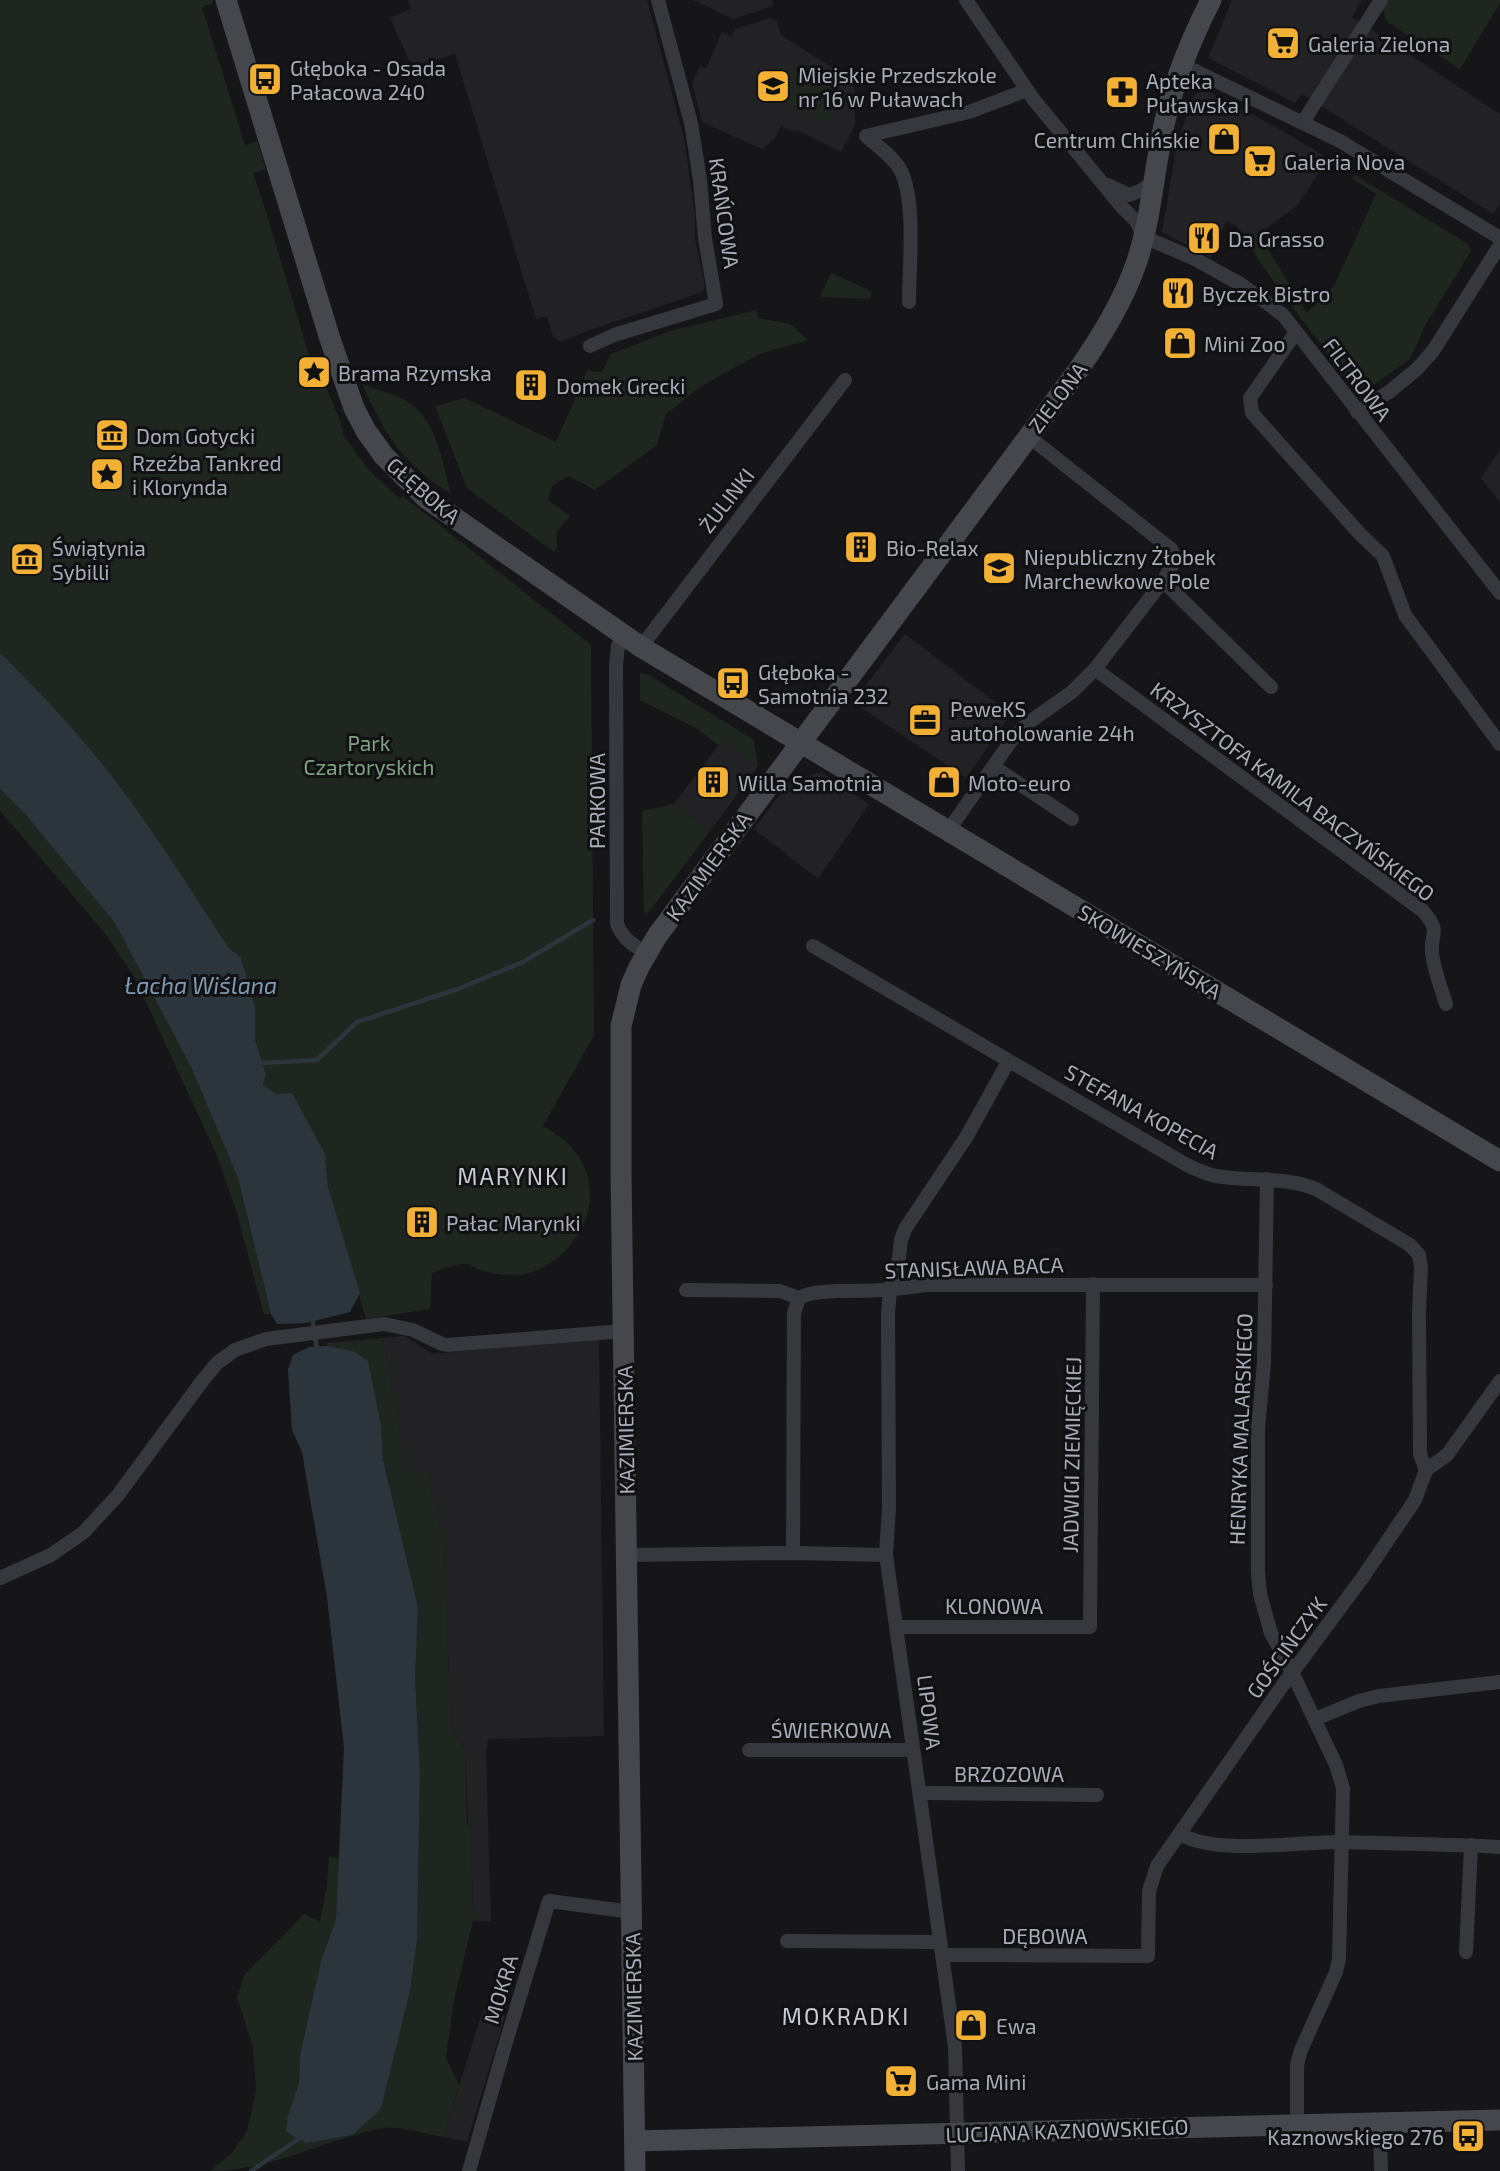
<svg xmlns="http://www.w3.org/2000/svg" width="1500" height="2171" font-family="'Exo 2',sans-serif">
<rect width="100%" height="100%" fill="#161618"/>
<g fill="#222225">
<path d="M408,0H647L684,138L695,216V239L705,286L702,292L584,332L560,342L553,336L547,316L536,319L455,54L412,67L390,18L411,9Z"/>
<path d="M693,0H772L773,6L733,19Z"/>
<path d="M1232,0H1362L1352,17L1500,114V204L1493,214L1302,94L1295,103L1208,58Z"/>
<path d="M770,18L777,21L781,35L850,79L855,89V125L841,152L797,130L795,132L781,126L775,138L762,149L702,122L692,83L700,66L706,68L722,32L732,36L735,29Z"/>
<path d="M1205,90L1276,127L1328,158L1297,206L1247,242L1235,225L1226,221L1211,258L1162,232L1177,143L1195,94Z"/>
<path d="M1500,450V502L1481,478Z"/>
<path d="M905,634L1011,714L966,778L853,702Z"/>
<path d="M723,739L758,766L710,831L674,804Z"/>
<path d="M821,772L869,804L818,879L754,829L790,781Z"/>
<path d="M405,1336L432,1354L599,1338L604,1736L488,1739L486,1749L491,1922L473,1921L471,1826L468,1825L465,1749L451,1731L444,1545L427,1470L407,1474L383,1338Z"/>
<path d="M483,2010L505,2016L467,2142L443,2137Z"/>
</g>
<g fill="#1e261f">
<path d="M0,0H212L213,3L202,7L245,145L257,141L266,169L253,173L267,215L314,372L317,380H323L340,420L344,436L368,469L400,499L403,496L591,645L594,1035L543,1126C569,1140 589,1161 590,1192C592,1231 554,1275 514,1275C502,1276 489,1273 477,1269C474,1267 471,1265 468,1264C458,1262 441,1270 432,1273L430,1309L366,1319L328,1187L325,1154L277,1094L263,1085L266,1075L255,1039V1007L241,958L228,947L0,685Z"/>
<path d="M1388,0H1500V3L1460,69L1386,21L1383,9Z"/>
<path d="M779,64L842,94L828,123L765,93Z"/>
<path d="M1355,175L1468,244L1471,251L1426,324L1410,359L1362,393L1356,389L1285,298L1247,242L1258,233L1307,313L1334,286L1376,194L1353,179Z"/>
<path d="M831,273L871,291V299L820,297Z"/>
<path d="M757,310L758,318L790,324L808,340L759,354L700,387L666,414L657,445L595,490L568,476L553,485L548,500L570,516L556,532L557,547L554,552L467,488L435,406L465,398L556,442L587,371L602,372L611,354L670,331Z"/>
<path d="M362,384C375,389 390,393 403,399C437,417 442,461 451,494C401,462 386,436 362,384Z"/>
<path d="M640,673L647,674L754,740L758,766L723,740L718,745L696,728L640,700Z"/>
<path d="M0,789L26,815L115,923L191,1067L238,1178L271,1314H264L236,1210L217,1156L135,978L104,932L0,811Z"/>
<path d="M674,804L710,831L648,913L644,912L642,811Z"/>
<path d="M383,1338L407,1473L427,1470L444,1545L451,1731L465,1749L467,1825L471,1826L473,1921L454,2000L446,2058L459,2085L443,2137C427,2134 399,2126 384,2128C326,2139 270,2171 210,2171L232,2153L247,2131L256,2091L253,2047L237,1997L244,1975L304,1914L320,1921L327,1886L329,1857L339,1858L336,1919L321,1961L300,2055L299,2083L288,2115L381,2109L410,1991L417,1940L420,1771L415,1678L418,1607L383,1458L381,1426L353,1351L327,1346V1343Z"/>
</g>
<g fill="#2c353c">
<path d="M0,653C42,694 82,737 117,783C157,836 192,892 228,947L241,958L255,1007V1039L266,1075L263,1085L277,1094L292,1093L325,1154L328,1187L360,1293L350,1312L306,1323L277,1324L271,1314L238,1178L191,1067L115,923L26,815L0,789Z"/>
<path d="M327,1346L353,1351L368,1361L381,1426L383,1459L418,1607L415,1678L420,1771L417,1940L410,1991L381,2109L352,2135L306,2143L286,2132L288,2115L299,2083L300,2055L321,1961L336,1919L344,1748L327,1597L302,1452L292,1430L288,1369L293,1355L309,1347Z"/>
</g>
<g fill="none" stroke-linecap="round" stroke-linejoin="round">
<g stroke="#2c353c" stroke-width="4.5">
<path d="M262,1063L317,1060L357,1022L458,989L523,962L593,920"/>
<path d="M312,1317L317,1349"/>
<path d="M251,2171L303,2136"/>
</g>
<g stroke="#37383d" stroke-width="14">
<path d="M966,0L1034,100L1122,207L1136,221L1144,237L1195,259L1242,285L1283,315L1500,593"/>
<path d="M1181,64L1340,141L1500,238"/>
<path d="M1303,122L1381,0"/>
<path d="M1108,185L1129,195L1142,190L1153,182"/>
<path d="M909,302C909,268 916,201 901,171C894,157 877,146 866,136L969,112L1027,90"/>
<path d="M1296,332L1250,398L1252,413L1360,534L1383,556L1405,615L1500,744"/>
<path d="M590,346L614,335L716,304L705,238L700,180L691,123L658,0"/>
<path d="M1357,412L1389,392L1417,369L1433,351L1500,245"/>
<path d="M1163,581L1271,687"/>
<path d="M622,636L618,646L616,665L617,924C623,939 633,945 646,953"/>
<path d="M641,647L845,380"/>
<path d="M1095,669L1423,911C1442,933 1430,932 1432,953C1434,970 1441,988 1446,1004"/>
<path d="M994,767L1072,819"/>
<path d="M948,831L1011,741L1028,723L1072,692L1095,669L1163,581L1176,559L1171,549L1028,436"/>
<path d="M813,946L1185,1164C1195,1169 1205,1174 1216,1176C1250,1182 1283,1176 1316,1189L1410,1245L1419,1255L1421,1267L1419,1313L1420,1454L1426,1470"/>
<path d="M1267,1179L1264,1363L1258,1429V1572L1260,1594L1271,1633L1292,1672L1336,1765L1343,1788L1339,1959L1336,1972L1301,2050L1297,2065V2124"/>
<path d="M686,1290L780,1291L799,1298C815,1288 862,1292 882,1290C897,1289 912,1287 926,1285H1266"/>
<path d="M793,1553L794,1313L799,1298"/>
<path d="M626,1555L793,1553L886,1555L955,2047L958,2171"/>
<path d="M886,1555L889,1508L888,1314L890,1290L899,1258L901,1240L905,1229L967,1136L1008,1062"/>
<path d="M0,1578L51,1555L84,1532L118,1495L203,1380L217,1363L235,1350L266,1339L384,1324L413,1330L442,1344L447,1345L623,1331"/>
<path d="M897,1627H1090L1093,1284"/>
<path d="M1315,1719L1359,1701L1379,1696L1500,1682"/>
<path d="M749,1750H913"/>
<path d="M920,1793L1097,1795"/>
<path d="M1180,1834C1217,1856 1300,1841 1344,1842C1396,1844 1448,1844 1500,1847"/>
<path d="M787,1941L940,1942"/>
<path d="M1466,1952L1471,1845"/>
<path d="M942,1955L1148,1956L1149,1891L1157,1866L1280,1689L1363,1577L1415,1500L1426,1470L1447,1455L1500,1381"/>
<path d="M1380,2122L1381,2171"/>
<path d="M469,2171L506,2042L549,1901L632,1912"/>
</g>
<g stroke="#45474d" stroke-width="21">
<path d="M226,0L330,339L354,408L366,431L384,456L426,498L641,647L1500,1161"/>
<path d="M635,2141L1500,2120"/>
<path d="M635,2171L621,1172V1026L631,985L639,967L657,936L1079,369C1102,335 1124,300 1137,261C1150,222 1153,180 1161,140C1170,90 1188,45 1211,0"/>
</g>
</g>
<defs>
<g id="supermarket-square" transform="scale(1.75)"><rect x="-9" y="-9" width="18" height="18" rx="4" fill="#f2b134" stroke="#111113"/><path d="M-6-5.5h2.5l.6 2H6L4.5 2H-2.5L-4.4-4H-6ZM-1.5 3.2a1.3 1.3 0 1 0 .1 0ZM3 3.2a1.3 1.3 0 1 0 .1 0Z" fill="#111"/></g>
<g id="bus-square" transform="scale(1.75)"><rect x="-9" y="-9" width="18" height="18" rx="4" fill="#f2b134" stroke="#111113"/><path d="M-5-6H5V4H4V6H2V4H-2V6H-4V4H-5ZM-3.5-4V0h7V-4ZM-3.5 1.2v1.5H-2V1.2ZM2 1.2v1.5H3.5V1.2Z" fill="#111"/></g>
<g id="school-square" transform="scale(1.75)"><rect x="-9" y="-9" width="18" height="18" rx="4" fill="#f2b134" stroke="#111113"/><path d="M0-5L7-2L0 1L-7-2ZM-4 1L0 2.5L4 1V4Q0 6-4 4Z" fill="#111"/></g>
<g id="pharmacy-square" transform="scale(1.75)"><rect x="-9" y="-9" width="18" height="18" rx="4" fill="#f2b134" stroke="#111113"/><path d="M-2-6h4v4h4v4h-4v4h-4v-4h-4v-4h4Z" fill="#111"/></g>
<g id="shop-square" transform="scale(1.75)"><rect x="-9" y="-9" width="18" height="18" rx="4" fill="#f2b134" stroke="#111113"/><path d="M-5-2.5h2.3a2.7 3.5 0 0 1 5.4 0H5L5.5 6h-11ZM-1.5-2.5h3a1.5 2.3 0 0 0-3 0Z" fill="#111"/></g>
<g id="restaurant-square" transform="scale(1.75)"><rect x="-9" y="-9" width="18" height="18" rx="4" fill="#f2b134" stroke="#111113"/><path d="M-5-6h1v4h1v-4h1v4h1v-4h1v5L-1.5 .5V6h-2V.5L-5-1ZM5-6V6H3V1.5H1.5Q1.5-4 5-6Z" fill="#111"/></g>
<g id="sight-square" transform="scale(1.75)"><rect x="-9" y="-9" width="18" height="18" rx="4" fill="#f2b134" stroke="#111113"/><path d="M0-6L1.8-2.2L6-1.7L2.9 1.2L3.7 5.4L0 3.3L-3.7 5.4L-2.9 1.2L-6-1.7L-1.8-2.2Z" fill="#111"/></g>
<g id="building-square" transform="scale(1.75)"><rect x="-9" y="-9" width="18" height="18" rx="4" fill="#f2b134" stroke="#111113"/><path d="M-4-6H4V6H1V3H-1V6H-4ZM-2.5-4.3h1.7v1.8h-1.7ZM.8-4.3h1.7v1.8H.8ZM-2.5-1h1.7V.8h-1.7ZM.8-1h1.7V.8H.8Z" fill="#111"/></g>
<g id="museum-square" transform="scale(1.75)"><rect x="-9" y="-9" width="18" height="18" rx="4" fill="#f2b134" stroke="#111113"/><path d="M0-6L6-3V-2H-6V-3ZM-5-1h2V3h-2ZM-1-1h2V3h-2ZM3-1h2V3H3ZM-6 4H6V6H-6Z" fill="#111"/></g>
<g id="office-square" transform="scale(1.75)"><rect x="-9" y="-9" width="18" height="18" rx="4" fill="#f2b134" stroke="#111113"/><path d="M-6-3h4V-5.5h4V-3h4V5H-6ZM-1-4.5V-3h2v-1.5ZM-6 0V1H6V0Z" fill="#111"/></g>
</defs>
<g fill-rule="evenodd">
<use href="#supermarket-square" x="1283" y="43"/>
<use href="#bus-square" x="265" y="79"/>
<use href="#school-square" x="773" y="86"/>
<use href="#pharmacy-square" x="1122" y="92"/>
<use href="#shop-square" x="1224" y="139"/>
<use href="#supermarket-square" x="1260" y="161"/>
<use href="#restaurant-square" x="1204" y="238"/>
<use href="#restaurant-square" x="1178" y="293"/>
<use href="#shop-square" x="1180" y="343"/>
<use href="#sight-square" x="314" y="372"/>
<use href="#building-square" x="531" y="385"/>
<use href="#museum-square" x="112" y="435"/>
<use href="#sight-square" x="107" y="474"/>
<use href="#building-square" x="861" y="547"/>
<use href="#museum-square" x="27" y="559"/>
<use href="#school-square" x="999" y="568"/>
<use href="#bus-square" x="733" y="683"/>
<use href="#office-square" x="925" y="720"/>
<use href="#building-square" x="713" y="782"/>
<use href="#shop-square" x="944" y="782"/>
<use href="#building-square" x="422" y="1222"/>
<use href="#shop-square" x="971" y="2025"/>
<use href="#supermarket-square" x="901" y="2081"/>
<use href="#bus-square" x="1468" y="2136"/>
</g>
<g text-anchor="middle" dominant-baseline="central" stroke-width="6" stroke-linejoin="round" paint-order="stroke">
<g font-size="21" fill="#a8adb8" stroke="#111113" text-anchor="start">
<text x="1308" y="43">Galeria Zielona</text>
<text x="290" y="67">Głęboka - Osada<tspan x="290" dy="24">Pałacowa 240</tspan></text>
<text x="798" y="74">Miejskie Przedszkole<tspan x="798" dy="24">nr 16 w Puławach</tspan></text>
<text x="1146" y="80">Apteka<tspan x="1146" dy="24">Puławska I</tspan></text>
<text x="1200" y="139" text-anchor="end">Centrum Chińskie</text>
<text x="1284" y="161">Galeria Nova</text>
<text x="1228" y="238">Da Grasso</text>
<text x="1202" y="293">Byczek Bistro</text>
<text x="1204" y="343">Mini Zoo</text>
<text x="338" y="372">Brama Rzymska</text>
<text x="556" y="385">Domek Grecki</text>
<text x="136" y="435">Dom Gotycki</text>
<text x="132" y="462">Rzeźba Tankred<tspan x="132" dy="24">i Klorynda</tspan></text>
<text x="52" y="547">Świątynia<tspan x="52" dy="24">Sybilli</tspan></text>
<text x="886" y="547">Bio-Relax</text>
<text x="1024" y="556">Niepubliczny Żłobek<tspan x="1024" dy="24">Marchewkowe Pole</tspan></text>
<text x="758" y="671">Głęboka -<tspan x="758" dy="24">Samotnia 232</tspan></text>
<text x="950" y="708">PeweKS<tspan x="950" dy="24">autoholowanie 24h</tspan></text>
<text x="738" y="782">Willa Samotnia</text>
<text x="968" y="782">Moto-euro</text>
<text x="446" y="1222">Pałac Marynki</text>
<text x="996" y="2025">Ewa</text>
<text x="926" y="2081">Gama Mini</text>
<text x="1444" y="2136" text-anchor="end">Kaznowskiego 276</text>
</g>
<g font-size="21" fill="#a8adb8" stroke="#111113">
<text transform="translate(725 213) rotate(82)">KRAŃCOWA</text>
<text transform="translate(1358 379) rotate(53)">FILTROWA</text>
<text transform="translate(1057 397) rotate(-53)">ZIELONA</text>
<text transform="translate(424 490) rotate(41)">GŁĘBOKA</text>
<text transform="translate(726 500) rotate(-52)">ŻULINKI</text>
<text transform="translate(1293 791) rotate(37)">KRZYSZTOFA KAMILA BACZYŃSKIEGO</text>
<text transform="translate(596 801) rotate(-90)">PARKOWA</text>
<text transform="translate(708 866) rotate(-54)">KAZIMIERSKA</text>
<text transform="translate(1150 951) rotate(31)">SKOWIESZYŃSKA</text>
<text transform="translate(1142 1111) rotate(29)">STEFANA KOPECIA</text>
<text transform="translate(974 1267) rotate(-2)">STANISŁAWA BACA</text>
<text transform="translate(1240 1429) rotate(-88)">HENRYKA MALARSKIEGO</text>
<text transform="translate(625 1430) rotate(-91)">KAZIMIERSKA</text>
<text transform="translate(1071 1455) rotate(-89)">JADWIGI ZIEMIĘCKIEJ</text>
<text x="994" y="1605">KLONOWA</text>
<text transform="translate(1286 1647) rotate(-54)">GOŚCIŃCZYK</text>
<text transform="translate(930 1712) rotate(83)">LIPOWA</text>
<text x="831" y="1729">ŚWIERKOWA</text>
<text x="1009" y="1773">BRZOZOWA</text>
<text x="1045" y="1935">DĘBOWA</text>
<text transform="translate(500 1989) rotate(-73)">MOKRA</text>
<text transform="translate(633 1997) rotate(-91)">KAZIMIERSKA</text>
<text transform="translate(1067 2130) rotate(-2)">LUCJANA KAZNOWSKIEGO</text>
</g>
<g font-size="21" fill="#7fa381" stroke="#111113">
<text x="369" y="742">Park<tspan x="369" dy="24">Czartoryskich</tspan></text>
</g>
<g font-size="23" font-style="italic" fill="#7f9bb3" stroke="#111113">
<text x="201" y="985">Łacha Wiślana</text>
</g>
<g font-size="23" letter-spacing="2" fill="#c9ccd4" stroke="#111113">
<text x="513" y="1176">MARYNKI</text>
<text x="846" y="2016">MOKRADKI</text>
</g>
</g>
</svg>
